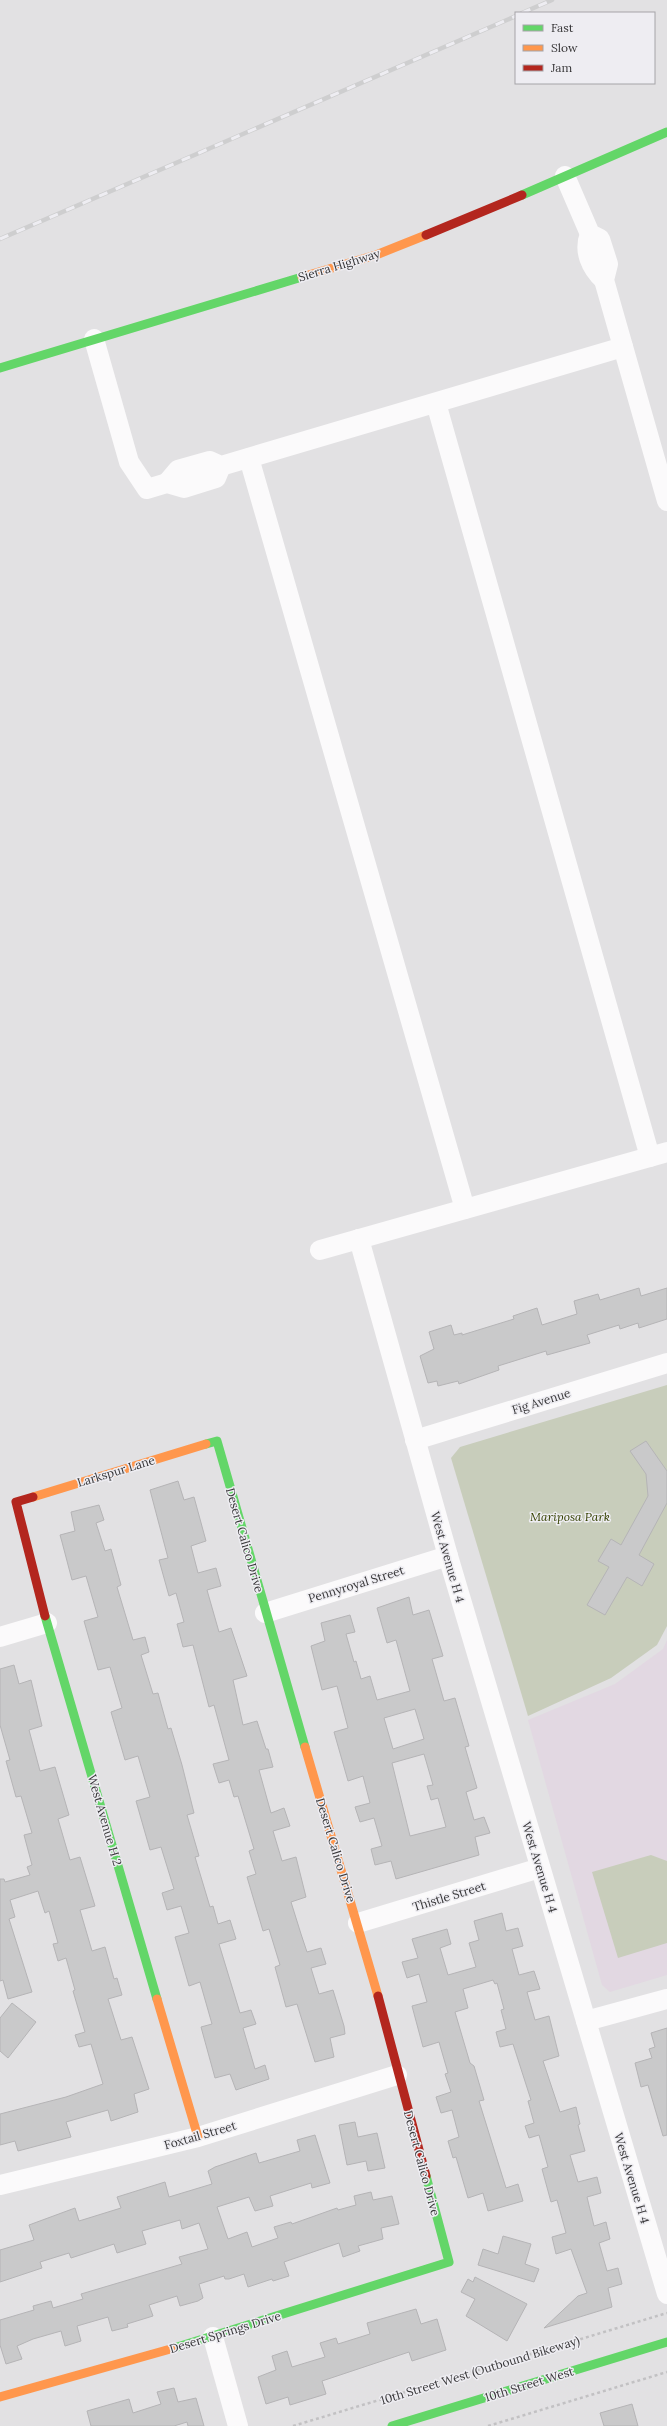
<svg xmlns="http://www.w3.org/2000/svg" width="667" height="2426" font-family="Lora,serif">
<rect width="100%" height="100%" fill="#e2e1e3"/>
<path fill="#e2d8e2" d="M667,1640V1975L610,1992L602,1985L528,1720L615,1684L663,1649Z"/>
<g fill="#c8cdbb">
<path d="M667,1385V1626L657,1645L611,1678L528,1716L451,1458L460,1447Z"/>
<path d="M651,1855L667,1861V1943L618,1958L592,1872Z"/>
</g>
<g fill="#c9c9ca" stroke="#b5b4b6" fill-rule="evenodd">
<path d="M639,1288L641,1296L667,1288V1319L639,1328L638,1323L620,1329L619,1325L587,1335L590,1343L547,1355L546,1351L498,1366L499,1370L459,1384L458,1381L438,1386L437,1381L428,1383L420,1356L434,1349L429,1332L451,1325L454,1335L462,1333V1335L514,1319L513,1316L537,1308L542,1325L577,1314L574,1301L598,1294L600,1300Z"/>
<path d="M646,1441L667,1471V1503L639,1555L654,1564L642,1586L627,1577L605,1615L587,1605L609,1567L598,1561L611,1539L621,1545L648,1496L646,1474L630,1451Z"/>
<path d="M178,1481L184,1500L194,1497L206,1541L191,1546L198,1573L216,1568L221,1586L207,1590L219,1632L231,1628L247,1676L233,1680L243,1725L257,1721L266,1749H268L273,1767L259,1770L271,1813L284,1808L290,1826L273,1831L282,1861L296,1857L306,1897L291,1902L301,1934L307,1952L321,1948L326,1964L311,1968L319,1994L333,1990L344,2026L345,2034L330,2038L334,2057L315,2062L297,2004L286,2007L275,1967L280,1965L269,1929L263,1931L247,1877L256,1874L249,1851L254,1849L238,1796L234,1797L229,1780L219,1783L213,1764L229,1760L214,1705L209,1707L193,1645L183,1647L177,1624L184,1622L176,1593L169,1596L159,1560L168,1558L150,1490Z"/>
<path d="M99,1505L104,1520L96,1523L105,1551L111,1549L121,1585L117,1587L133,1640L145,1637L149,1652L141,1655L153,1694L158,1693L168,1729L171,1728L182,1765L194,1813L187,1815L199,1856L195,1857L210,1907L213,1906L218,1924L230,1920L236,1939L219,1944L240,2013L251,2010L256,2024L243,2028L255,2069L265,2065L269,2079L236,2090L230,2074L215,2078L201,2027L212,2024L200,1982L189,1986L175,1937L189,1933L181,1906L167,1910L162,1893L174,1889L161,1847L150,1850L136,1801L150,1797L138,1756L125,1760L111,1712L122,1708L110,1667L98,1670L84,1621L98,1617L86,1576L72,1580L62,1542L60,1535L75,1531L71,1512Z"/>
<path d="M409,1597L413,1615L429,1610L443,1656L432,1659L444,1701L455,1698L469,1746L465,1747L477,1788L466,1792L474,1820L484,1817L490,1833L475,1837L479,1855L396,1879L391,1861L375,1865L371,1849L382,1846L374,1818L360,1822L355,1807L370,1803L363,1776L348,1781L334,1732L348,1728L337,1686L322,1690L311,1646L325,1641L321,1623L350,1615L355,1632L346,1634L354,1662L356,1661L361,1679L370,1676L377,1700L410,1691L396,1640L387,1643L377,1608ZM415,1709L424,1739L393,1749L384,1718ZM424,1754L433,1785L427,1786L431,1800L438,1798L446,1827L410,1836L392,1763Z"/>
<path d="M14,1665L19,1684L31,1680L42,1726L29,1730L40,1771L55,1767L69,1815L58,1819L70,1860L80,1857L95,1906L80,1910L92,1951L105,1947L114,1979L117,1978L122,1995L108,1999L121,2040L132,2037L149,2089L134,2094L138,2112L111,2121L108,2110L66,2122L71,2137L18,2151L15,2141L0,2145V2114L66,2097L103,2084L91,2044L79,2047L75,2035L85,2032L73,1991L75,1990L66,1958L58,1961L53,1944L58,1943L49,1911L45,1913L38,1891L10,1900L15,1917L9,1919L32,1992L8,1999L3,1980L0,1981V1879H4L5,1882L30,1875L27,1867L32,1865L24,1835L32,1833L21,1796L16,1797L6,1761L10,1760L0,1725V1669Z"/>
<path d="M502,1913L506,1931L518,1928L523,1946L512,1949L519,1975L534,1971L540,1989L527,1992L535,2020L549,2016L559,2056L543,2061L560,2112L576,2107L580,2124L578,2125L585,2151L570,2155L578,2182L597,2177L601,2193L587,2197L594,2226L606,2222L610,2239L599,2243L607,2271L618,2268L622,2284L608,2288L612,2307L544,2328L578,2296L587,2293L571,2249L556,2254L552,2237L566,2233L557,2200L551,2202L542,2169L548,2167L539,2135L529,2138L525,2126L534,2123L528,2101L531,2100L513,2044L500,2047L496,2032L506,2029L501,2010L504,2009L497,1983L495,1984L493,1980L463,1989L468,2008L455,2012L470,2063L474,2066L484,2100L479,2101L506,2188L518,2184L523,2201L488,2211L483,2193L468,2198L456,2157L453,2158L448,2141L459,2137L452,2110L441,2113L436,2097L451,2092L445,2074L448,2073L439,2042L423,2047L412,2006L427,2002L419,1974L407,1978L402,1962L418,1958L412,1939L447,1929L451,1944L440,1948L448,1975L476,1967L469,1943L479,1940L474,1921Z"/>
<path d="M12,2003L36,2022L8,2058L0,2051V2018Z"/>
<path d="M667,2028V2135L663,2136L648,2085L641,2087L635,2063L652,2058L649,2049L655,2047L651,2033Z"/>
<path d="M355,2122L358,2137L377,2133L385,2168L368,2171L366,2161L347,2165L339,2125Z"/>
<path d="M315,2135L330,2183L312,2188L311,2183L270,2196L273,2206L255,2211L249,2197L217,2207L228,2239L247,2232L252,2247L278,2238L274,2227L291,2222L292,2224L337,2208L338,2210L356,2205L354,2196L371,2192L373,2200L392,2196L399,2224L381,2228L383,2239L358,2246L360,2251L343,2257L339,2243L284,2262L289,2276L273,2281L272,2279L248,2287L244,2274L229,2279H225L224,2276L199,2284L203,2298L198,2301L180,2306L177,2296L149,2305L153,2316L127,2324L128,2327L112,2331L108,2317L77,2326L81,2341L65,2346L61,2331L33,2339L17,2346L22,2359L6,2364L0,2345V2320L34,2310L33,2306L51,2301L53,2308L83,2299L81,2294L182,2264L179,2257L208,2249L199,2223L182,2229L180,2220L142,2231L146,2244L117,2253L114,2244L71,2258L69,2253L40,2262L42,2268L0,2282V2250L34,2240L29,2225L75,2208L79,2221L121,2208L117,2197L165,2182L169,2197L212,2184L208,2171L215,2167L256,2153L259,2163L300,2151L297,2140Z"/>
<path d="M503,2236L531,2244L525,2264L539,2269L534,2282L478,2265L483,2249L498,2254Z"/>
<path d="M475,2277L527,2304L507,2341L466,2316L475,2299L461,2292L468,2279L473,2282Z"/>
<path d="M416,2309L421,2324L437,2319L446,2350L412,2361L409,2352L322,2381L326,2394L290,2405L288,2397L266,2404L258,2377L276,2370L272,2356L287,2351L292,2367L325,2357L320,2343L336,2338L338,2344L370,2334L367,2323Z"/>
<path d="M174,2388L178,2402L196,2398L204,2426H188L187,2422L174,2426H91L87,2411L129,2399L133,2413L161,2404L157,2392Z"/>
<path d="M632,2404L638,2426H604L600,2413Z"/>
</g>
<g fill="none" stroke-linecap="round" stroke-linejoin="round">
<g stroke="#c2c1c3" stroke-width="2.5" stroke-dasharray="3 3" stroke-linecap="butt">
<path d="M293,2426L667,2313"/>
<path d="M488,2426L667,2372"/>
</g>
<g stroke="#fbfafb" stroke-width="20">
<path d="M565,176L590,234L600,239L608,264L604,280L667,501"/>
<path d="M590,234C583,251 591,268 604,280"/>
<path d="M94,339L129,462L147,489L167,483L184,488L216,478L221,466"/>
<path d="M436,403L650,1157"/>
<path d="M249,458L465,1209"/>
<path d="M167,483L178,470L210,461L221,466L623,347"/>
<path d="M359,1239L448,1556L667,2294"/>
<path d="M320,1250L667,1152"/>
<path d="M415,1440L667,1363"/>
<path d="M265,1613L448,1556"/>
<path d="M0,1637L47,1623"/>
<path d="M358,1923L540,1868"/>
<path d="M586,2021L667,1999"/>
<path d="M0,2185L198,2137L397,2075"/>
<path d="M213,2337L238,2426"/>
</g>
<g stroke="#63d668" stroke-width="9">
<path d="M522,195L667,132"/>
<path d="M0,368L302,277"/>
<path d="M206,1444L217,1441L305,1747"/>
<path d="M45,1616L157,1999"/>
<path d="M174,2348L449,2262L426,2176"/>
<path d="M392,2426L667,2342"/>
</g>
<g stroke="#ff974d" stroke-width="9">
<path d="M302,277L376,255L426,235"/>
<path d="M33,1497L206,1444"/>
<path d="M305,1747L378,1996"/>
<path d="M157,1999L198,2137"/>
<path d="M0,2397L174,2348"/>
</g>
<g stroke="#b3261e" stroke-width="9">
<path d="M426,235L522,195"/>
<path d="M33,1497L16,1502L45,1616"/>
<path d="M378,1996L426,2176"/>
</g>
<g stroke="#cececf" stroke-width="4.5">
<g id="rail">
<path d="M522,13L552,0"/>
<path d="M0,239L516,16"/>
</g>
</g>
<use href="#rail" stroke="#eeedf2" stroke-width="3" stroke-dasharray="9" stroke-linecap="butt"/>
</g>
<g text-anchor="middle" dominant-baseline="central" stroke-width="3" stroke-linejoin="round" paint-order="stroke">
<g font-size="12" fill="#383739" stroke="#eeedf2">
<text transform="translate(339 265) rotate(-17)">Sierra Highway</text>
<text transform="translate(541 1401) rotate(-17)">Fig Avenue</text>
<text transform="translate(116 1471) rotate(-17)">Larkspur Lane</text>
<text transform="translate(245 1540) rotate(74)">Desert Calico Drive</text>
<text transform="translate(448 1557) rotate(74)">West Avenue H 4</text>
<text transform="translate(356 1584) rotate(-17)">Pennyroyal Street</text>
<text transform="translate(105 1820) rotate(74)">West Avenue H 2</text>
<text transform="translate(336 1850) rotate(73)">Desert Calico Drive</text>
<text transform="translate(540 1867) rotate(73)">West Avenue H 4</text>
<text transform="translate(449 1896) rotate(-17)">Thistle Street</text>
<text transform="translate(200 2135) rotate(-16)">Foxtail Street</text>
<text transform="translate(422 2163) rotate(75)">Desert Calico Drive</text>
<text transform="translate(632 2178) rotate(73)">West Avenue H 4</text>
<text transform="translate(225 2332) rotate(-17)">Desert Springs Drive</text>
<text transform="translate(480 2370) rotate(-17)">10th Street West (Outbound Bikeway)</text>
<text transform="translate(529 2384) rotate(-17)">10th Street West</text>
</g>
<g font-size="12" font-style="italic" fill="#354100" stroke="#eeedf2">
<text x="570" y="1516">Mariposa Park</text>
</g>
</g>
<rect x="515" y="12" width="140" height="72" fill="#eeedf2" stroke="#a5a4a8"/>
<rect x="523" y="25" width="20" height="6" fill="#63d668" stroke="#a5a4a8"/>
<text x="551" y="32" font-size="12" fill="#383739">Fast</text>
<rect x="523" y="45" width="20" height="6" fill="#ff974d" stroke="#a5a4a8"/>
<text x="551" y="52" font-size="12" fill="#383739">Slow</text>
<rect x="523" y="65" width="20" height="6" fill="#b3261e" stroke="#a5a4a8"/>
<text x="551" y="72" font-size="12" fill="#383739">Jam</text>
</svg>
